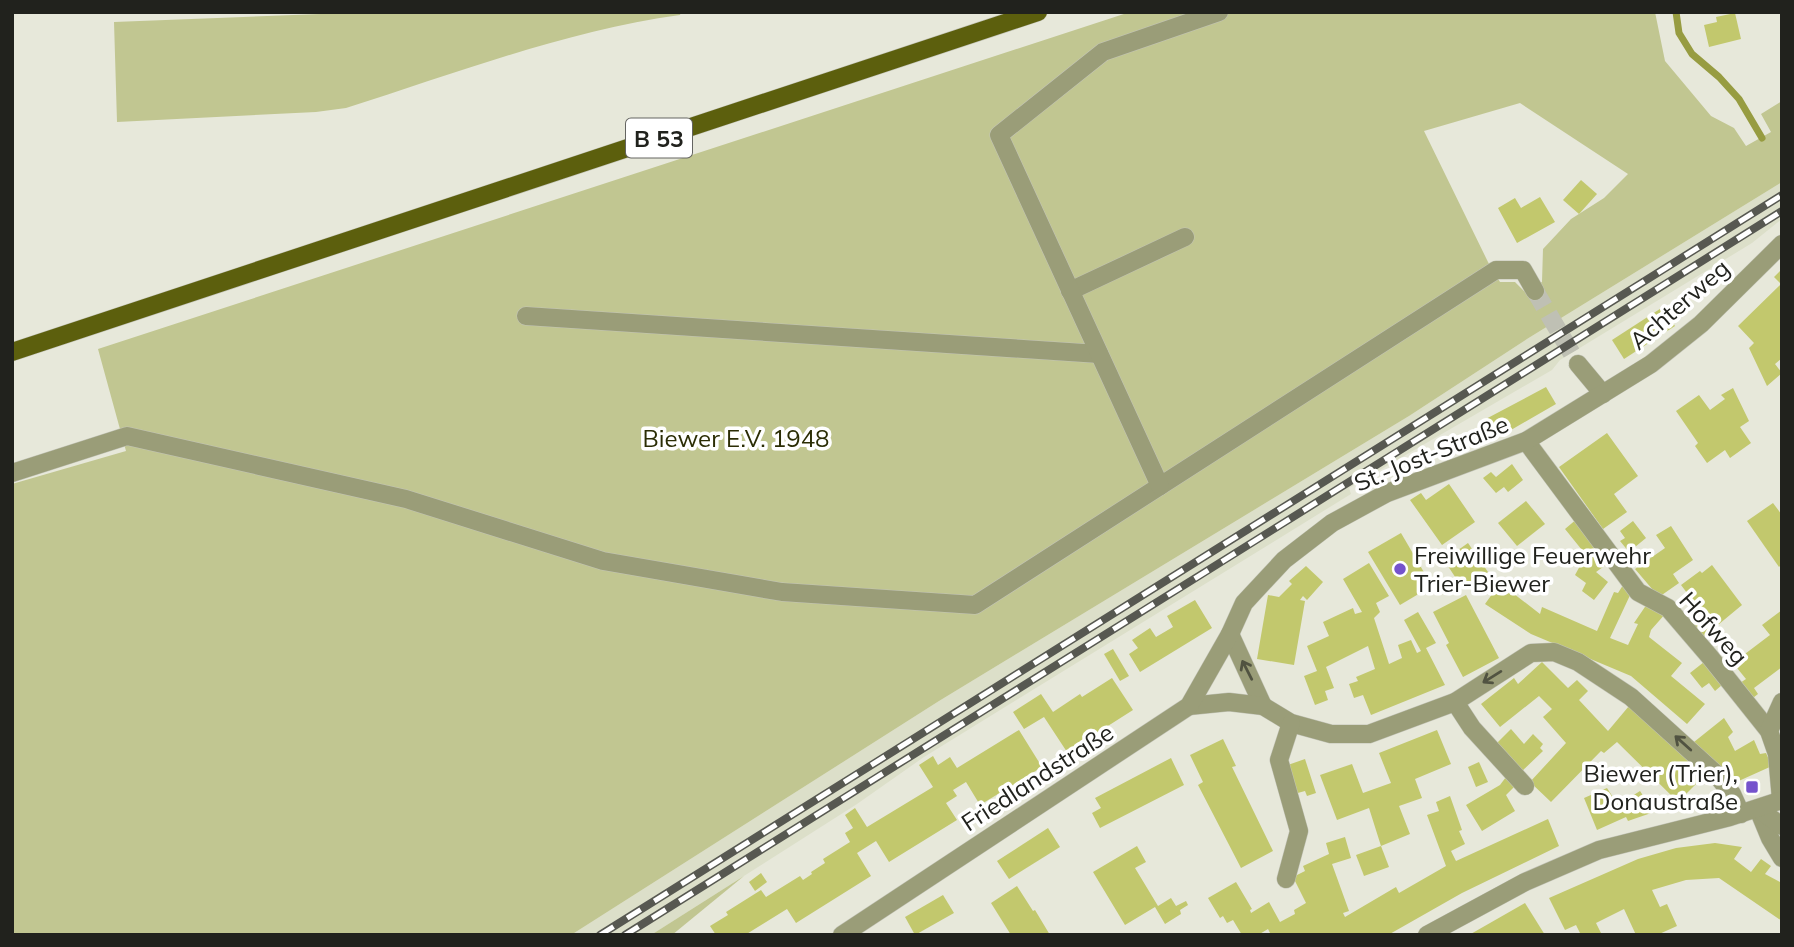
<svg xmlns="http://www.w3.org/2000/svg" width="1794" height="947" font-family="Mulish,sans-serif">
<rect width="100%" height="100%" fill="#e7e8da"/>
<path fill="#dcdfc9" d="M1782,182V219L1752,243L1560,360L1552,370L1349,488L1351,494L924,757L857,804L651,935H571L939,701L1409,416L1527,339Z"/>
<g fill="#c1c691" fill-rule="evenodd">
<path d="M373,12H681L680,15C565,31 457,73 346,108L316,112L117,122L114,22Z"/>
<path d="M1130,12H1655L1665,61L1711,116L1734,128L1746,146L1771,132L1761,114L1782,101V182L1527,339L1409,416L939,701L571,935H12V484L126,451L98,349ZM1520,103L1628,174L1604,198L1571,219L1543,249L1542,282L1524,291L1515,282H1500L1488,262L1424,131Z"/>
<path d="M744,876L672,935H651Z"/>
</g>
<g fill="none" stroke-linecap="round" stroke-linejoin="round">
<path stroke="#979c41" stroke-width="7" d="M1676,12L1679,33L1692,54L1719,77L1739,99L1762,138"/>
</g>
<g fill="#c2c86d">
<path d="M1735,13L1741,39L1709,47L1704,25L1717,22L1716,17Z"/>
<path d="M1581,180L1597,194L1579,214L1563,200Z"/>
<path d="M1540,197L1555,222L1517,243L1498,208L1515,198L1521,208Z"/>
<path d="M1782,269V358L1775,364L1782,373L1767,386L1749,348L1754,343L1738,326L1781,284L1774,277Z"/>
<path d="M1663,307L1675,326L1624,359L1612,340Z"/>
<path d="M1546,387L1556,404L1511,430L1510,427L1484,442L1476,428L1483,424L1482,421Z"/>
<path d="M1733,388L1749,421L1740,427L1751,443L1730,458L1725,450L1707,463L1695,446L1698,443L1676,411L1699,395L1710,410L1725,399L1721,395Z"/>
<path d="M1607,433L1638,476L1614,494L1627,512L1603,529L1559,467Z"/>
<path d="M1512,464L1523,480L1508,492L1504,487L1496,493L1483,478L1491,472L1496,477Z"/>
<path d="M1449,484L1475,522L1442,545L1410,500L1421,493L1426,500Z"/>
<path d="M1526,501L1545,524L1517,546L1498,523Z"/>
<path d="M1773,503L1782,515V564L1779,567L1747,521Z"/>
<path d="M1578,518L1610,562L1596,572L1608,582L1594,600L1582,591L1586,583L1575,575L1586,555L1565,529Z"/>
<path d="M1633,521L1646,538L1629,552L1620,541L1625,538L1620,531Z"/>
<path d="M1671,526L1693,560L1673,574L1679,583L1659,597L1635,569L1665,548L1656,535Z"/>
<path d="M1401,533L1432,586L1400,605L1368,552Z"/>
<path d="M1468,543L1488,572L1463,589L1444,560Z"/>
<path d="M1369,563L1389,596L1376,603L1380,612L1374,618L1389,664L1402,658L1398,645L1411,640L1417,653L1421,651L1404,620L1418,612L1436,643L1426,648L1445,685L1371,715L1363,695L1354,698L1349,684L1358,681L1356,677L1375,669L1368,646L1326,667L1334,688L1325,691L1328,700L1315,705L1304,676L1317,671L1307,646L1329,636L1323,622L1353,608L1355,614L1362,612L1343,579Z"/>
<path d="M1712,565L1742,605L1701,639L1689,626L1703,614L1681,585L1700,571L1702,573Z"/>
<path d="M1306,566L1323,582L1307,600L1303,596L1300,600L1305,601L1294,665L1257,659L1268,595L1279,597L1292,584L1289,581Z"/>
<path d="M1625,582L1632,591L1610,638L1628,645L1638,624L1634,623L1649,601L1666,613L1651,630L1649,637L1682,663L1671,676L1705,704L1687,724L1631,676L1531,634L1485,604L1500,583L1540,614L1542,607L1597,631L1614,592L1618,593Z"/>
<path d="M1466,595L1499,658L1463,677L1446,645L1449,643L1433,612Z"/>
<path d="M1195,600L1212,628L1140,672L1129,654L1138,648L1132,640L1150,628L1156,637L1173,627L1167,616Z"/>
<path d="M1782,610V667L1754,688L1758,694L1749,701L1737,685L1746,679L1733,663L1770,635L1762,625Z"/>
<path d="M1113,649L1129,676L1120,681L1104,654Z"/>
<path d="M1542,662L1568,688L1577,680L1588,691L1579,700L1608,731L1629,706L1665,736L1704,776L1678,802L1617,742L1604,753L1601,751L1551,802L1530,782L1566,743L1543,717L1552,709L1539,696L1500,727L1481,704L1514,678L1518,684Z"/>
<path d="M1704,662L1722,685L1715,691L1709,683L1702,688L1690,673Z"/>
<path d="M1112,678L1133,710L1067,752L1044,717L1024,729L1013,712L1041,694L1053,712L1080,694L1082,697Z"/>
<path d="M1724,718L1733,732L1728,737L1735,751L1754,740L1760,754L1766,753L1772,766L1732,784L1694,742Z"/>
<path d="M1511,729L1524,744L1533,734L1543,744L1540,748L1543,751L1518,775L1492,748Z"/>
<path d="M1019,730L1042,767L980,805L966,782L953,790L957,796L946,803L957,820L889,862L876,841L857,853L871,876L796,923L787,909L745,935H716L710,926L728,915L726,912L761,890L766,897L800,876L803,880L812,874L811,872L825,863L823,859L850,842L845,833L853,828L845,815L855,808L867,827L933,787L919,765L933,756L938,765L950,757L957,768Z"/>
<path d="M1437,730L1451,764L1415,779L1422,798L1399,806L1410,834L1381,846L1369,808L1337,820L1320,775L1352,764L1363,793L1391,783L1379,753Z"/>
<path d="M1223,739L1236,766L1232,767L1273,851L1241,868L1198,785L1203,782L1190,755Z"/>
<path d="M1171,758L1184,785L1100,828L1092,813L1101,808L1095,798Z"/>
<path d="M1305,759L1316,793L1307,796L1305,791L1294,794L1285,766Z"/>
<path d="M1479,762L1488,782L1476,787L1468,767Z"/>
<path d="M1506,777L1515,786L1506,795L1515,811L1482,831L1466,805L1500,785Z"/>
<path d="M1607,788L1618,805L1640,791L1654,812L1628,821L1626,817L1597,830L1584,798Z"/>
<path d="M1450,796L1462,830L1459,831L1465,844L1451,851L1456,861L1548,819L1559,846L1462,893L1388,935H1271L1268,929L1258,935H1242L1233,920L1227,923L1223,916L1220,918L1208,898L1236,882L1252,909L1250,910L1251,913L1269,902L1280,922L1295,914L1294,910L1306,903L1293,877L1305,871L1303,866L1329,854L1326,843L1345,837L1351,858L1332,864L1349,911L1343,913L1345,917L1396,887L1399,893L1446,866L1427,815L1439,811L1436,802Z"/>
<path d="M1048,828L1060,847L1009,879L997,861Z"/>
<path d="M1715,843L1742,847L1734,859L1751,872L1761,859L1771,866L1765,874L1782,883V921L1719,878L1686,880L1652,890L1660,907L1667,904L1677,926L1657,935H1636L1624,909L1596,923L1602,935H1581L1576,925L1565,930L1549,898L1638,859L1676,848Z"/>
<path d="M1137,846L1146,862L1135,868L1158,906L1171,898L1176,906L1186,901L1188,905L1180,910L1181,914L1165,924L1155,907L1125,925L1093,872Z"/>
<path d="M1381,846L1389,867L1364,876L1356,855Z"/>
<path d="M761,873L767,882L755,891L749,882Z"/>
<path d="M1017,886L1033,911L1035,910L1050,935H1011L991,903Z"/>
<path d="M943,895L954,913L915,935L905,917Z"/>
<path d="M1525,903L1545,935H1469Z"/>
</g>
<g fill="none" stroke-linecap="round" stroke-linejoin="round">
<path stroke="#bfc0b4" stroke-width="18" stroke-dasharray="18 9" stroke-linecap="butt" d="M1535,291L1578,364"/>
<g stroke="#c3c4b8" stroke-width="19">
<g id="minor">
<path d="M1070,291L1185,237"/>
<path d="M526,316L1099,354"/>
<path d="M1578,364L1603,394"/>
<path d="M1526,441L1638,592L1668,608L1710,657L1769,731L1777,754L1781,800"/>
<path d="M12,473L127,436L406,499L603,561L782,592L975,605L1496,270H1523L1535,291"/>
<path d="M1160,486L999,135L1103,52L1219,12"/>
<path d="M1230,634L1263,706"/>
<path d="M1455,702L1472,728L1525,786"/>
<path d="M1189,706L1229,702L1263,706L1291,723L1331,734H1369L1455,702L1531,653L1554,652L1578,662L1631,697L1715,773L1732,794L1741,814"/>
<path d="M1769,731L1782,702"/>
<path d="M1758,809L1770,838L1782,858"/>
<path d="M1758,809L1782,826"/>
<path d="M1286,879L1299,831L1279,760L1291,723"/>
<path d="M842,935L1189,706L1230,634L1244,603L1284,560L1332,523L1387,493L1526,441L1651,364L1701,324L1782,244"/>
<path d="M1427,935L1525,882L1599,850L1730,817L1782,800"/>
</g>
</g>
<g stroke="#c3c4b8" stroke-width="19">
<path id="major" d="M12,352L1038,12"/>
</g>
<use href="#minor" stroke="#9a9d78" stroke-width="18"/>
<use href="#major" stroke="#5c5f0d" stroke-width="18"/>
<g stroke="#575851" stroke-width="8">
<g id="rail">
<path d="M600,935L1782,195"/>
<path d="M625,935L1782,211"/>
</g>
</g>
<use href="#rail" stroke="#fff" stroke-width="5" stroke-dasharray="16" stroke-linecap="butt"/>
</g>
<defs><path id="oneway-shaft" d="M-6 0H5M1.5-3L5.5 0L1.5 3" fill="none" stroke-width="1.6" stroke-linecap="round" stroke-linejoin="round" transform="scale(1.75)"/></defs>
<g stroke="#515341">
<use href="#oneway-shaft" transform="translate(1247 670) rotate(-117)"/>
<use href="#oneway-shaft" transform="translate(1492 677) rotate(148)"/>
<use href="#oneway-shaft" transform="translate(1683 743) rotate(-138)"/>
</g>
<g fill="#7553cc" stroke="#fff" stroke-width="2.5">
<circle cx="1400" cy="569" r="7"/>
<rect x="1745" y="780" width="14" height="14" rx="3.5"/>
</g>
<g text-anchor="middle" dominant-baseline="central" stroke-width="7" stroke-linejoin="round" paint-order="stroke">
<rect fill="#fff" stroke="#646461" stroke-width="2" x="626" y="118.5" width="66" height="39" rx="5"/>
<g font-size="23" font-weight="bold" fill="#21221d">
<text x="659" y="138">B 53</text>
</g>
<g font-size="24" fill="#21221d" stroke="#fff">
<text transform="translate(1679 304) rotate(-41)">Achterweg</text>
<text transform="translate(1431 453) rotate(-22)">St.-Jost-Straße</text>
<text transform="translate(1714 628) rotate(48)">Hofweg</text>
<text transform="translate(1037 777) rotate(-33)">Friedlandstraße</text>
</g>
<g font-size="24" fill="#2b2d05" stroke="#fff">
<text x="736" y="438">Biewer E.V. 1948</text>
</g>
<g font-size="24" fill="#21221d" stroke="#fff" text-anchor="start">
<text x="1414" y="555">Freiwillige Feuerwehr<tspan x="1414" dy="28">Trier-Biewer</tspan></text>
<text x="1738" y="773" text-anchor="end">Biewer (Trier),<tspan x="1738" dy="28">Donaustraße</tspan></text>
</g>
</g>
<rect width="1794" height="947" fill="none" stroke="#21221d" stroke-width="28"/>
</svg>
